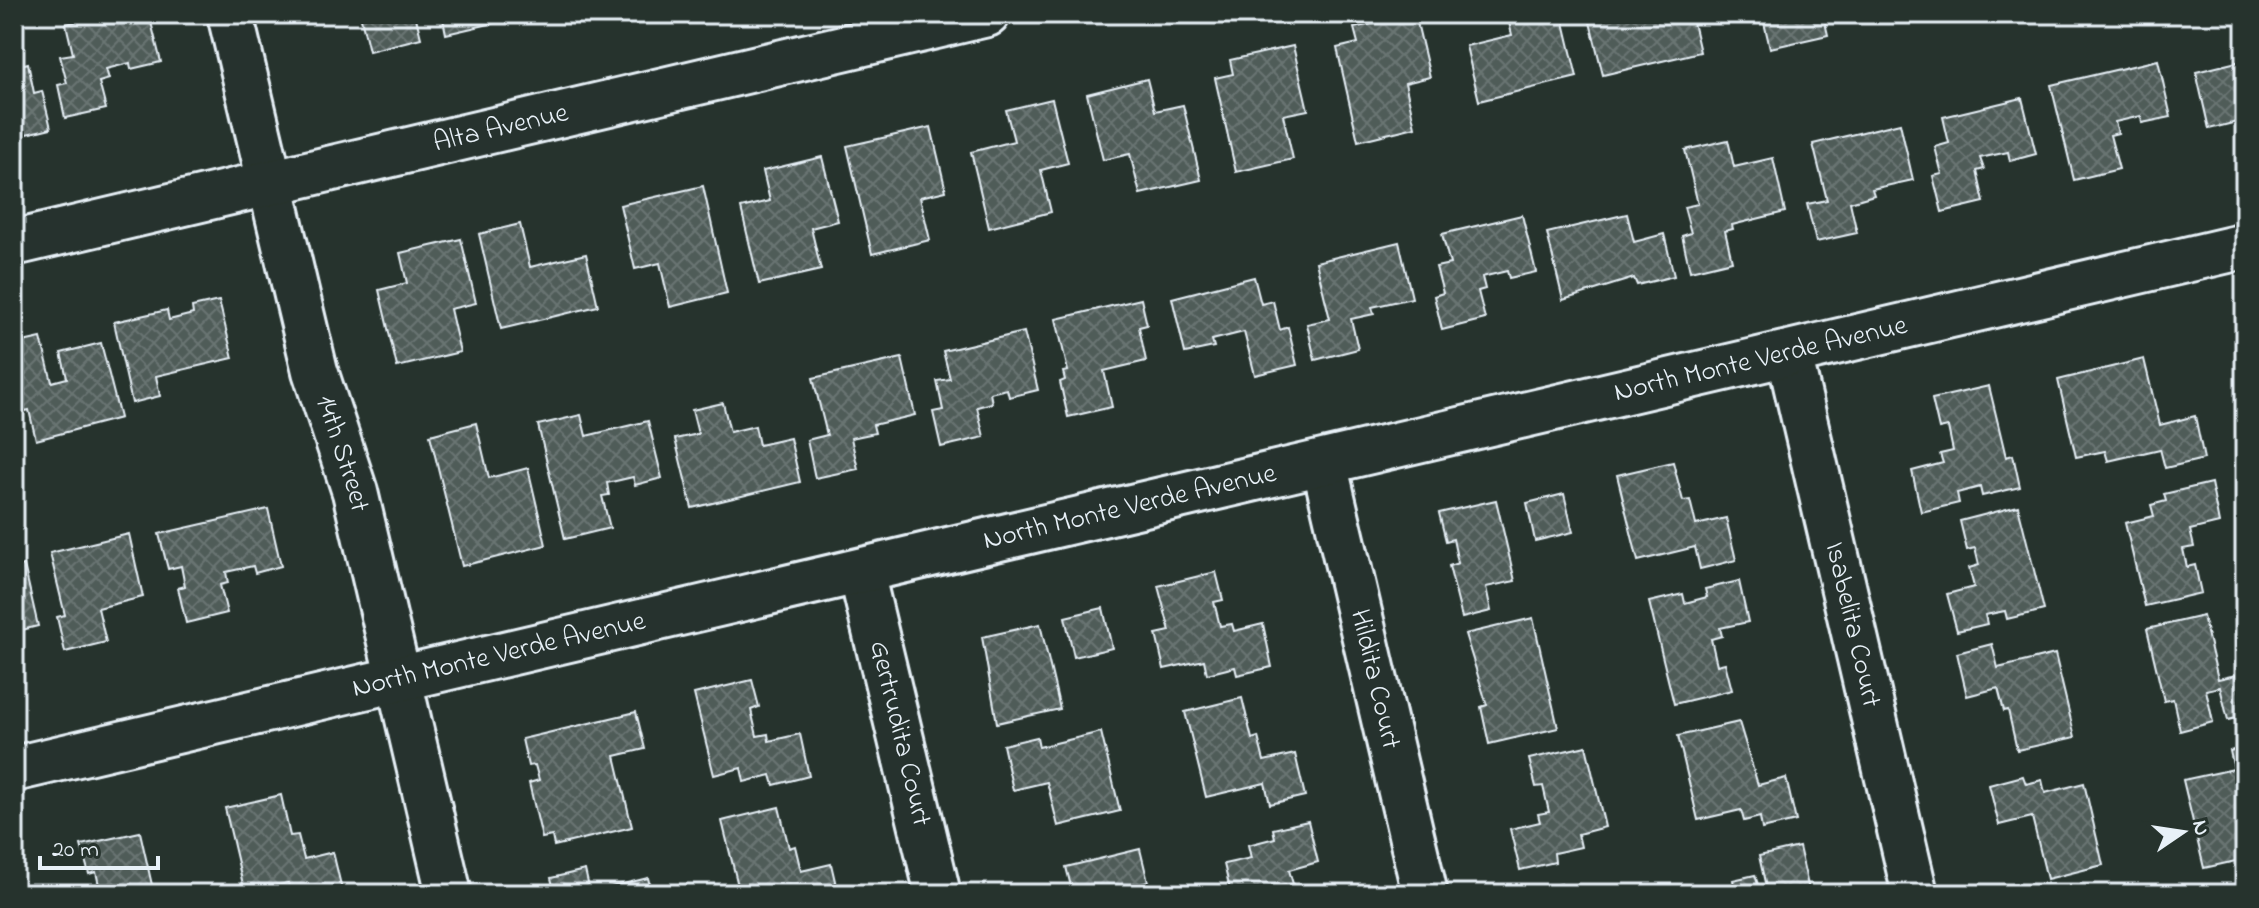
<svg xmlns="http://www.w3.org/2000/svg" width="2259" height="908" font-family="'Indie Flower',sans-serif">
<defs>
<pattern id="building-cross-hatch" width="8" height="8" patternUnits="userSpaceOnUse" patternTransform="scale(2)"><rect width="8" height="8" fill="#505c59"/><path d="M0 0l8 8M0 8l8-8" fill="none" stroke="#697472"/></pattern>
</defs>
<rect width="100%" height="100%" fill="#26332d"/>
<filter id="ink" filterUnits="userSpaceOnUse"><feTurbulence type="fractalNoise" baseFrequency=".0125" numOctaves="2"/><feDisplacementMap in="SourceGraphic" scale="16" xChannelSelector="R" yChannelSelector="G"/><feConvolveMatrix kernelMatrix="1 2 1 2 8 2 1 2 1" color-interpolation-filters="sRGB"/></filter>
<g filter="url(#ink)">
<g fill="url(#building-cross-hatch)" stroke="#e8f1f8" stroke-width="2">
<path d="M107,14H149L161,62L131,69L130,63L106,69L109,79L99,82L106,109L65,118L58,85L67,83L60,56L73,54L66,24Z"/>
<path d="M360,14H415L421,38L369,51Z"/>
<path d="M442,14H506L507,20L446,34Z"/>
<path d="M1415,14L1430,77L1405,83L1415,127L1358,141L1337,48L1358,43L1354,28Z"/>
<path d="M1507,14H1562L1577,77L1479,101L1466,46L1512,35Z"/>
<path d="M1588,14H1691L1700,52L1603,75Z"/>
<path d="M1762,14H1823L1828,35L1770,48Z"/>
<path d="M1293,46L1308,110L1283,115L1293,159L1236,172L1215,78L1233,74L1230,60Z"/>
<path d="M14,55L17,66L28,63L34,93L42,91L51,128L14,137Z"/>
<path d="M2158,60L2171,117L2142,123L2141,116L2115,122L2118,133L2110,135L2119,169L2074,180L2051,85Z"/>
<path d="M2245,60V120L2209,129L2196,72Z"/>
<path d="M1147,79L1155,111L1183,105L1201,180L1140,194L1130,154L1103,160L1087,94Z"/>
<path d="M2022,98L2036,154L2010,161L2008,152L1980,158L1984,169L1977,171L1984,202L1942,212L1933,176L1942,174L1935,147L1949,143L1943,117Z"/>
<path d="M1052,99L1068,163L1041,170L1051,212L989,228L971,152L1014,141L1006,110Z"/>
<path d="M1900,123L1913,180L1872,189L1874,195L1850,202L1857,233L1816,242L1807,204L1827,200L1813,144Z"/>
<path d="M931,127L946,191L920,197L930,240L872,254L847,146Z"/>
<path d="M1728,140L1734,167L1773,158L1785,212L1732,225L1733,229L1725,231L1732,261L1690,271L1682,236L1691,233L1684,207L1698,204L1685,150Z"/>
<path d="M822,157L838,221L811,228L821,270L759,284L741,208L770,201L763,171Z"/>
<path d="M703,186L727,293L670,307L660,263L635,269L620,205Z"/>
<path d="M1627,214L1634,242L1664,234L1674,276L1637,285L1634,278L1563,300L1547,233Z"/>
<path d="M1522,215L1536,272L1509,278L1507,271L1482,277L1485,289L1478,291L1485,319L1442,330L1434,296L1443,293L1436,267L1450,264L1442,234Z"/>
<path d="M520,224L530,267L586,254L598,306L501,329L479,234Z"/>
<path d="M461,239L476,303L450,309L460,352L397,367L379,290L407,283L400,253Z"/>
<path d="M1399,242L1412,298L1372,307L1374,314L1351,319L1358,349L1315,360L1307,324L1330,319L1316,262Z"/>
<path d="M1254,277L1261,304L1273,301L1280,330L1288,327L1297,365L1255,375L1244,332L1212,340L1214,347L1185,353L1172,298Z"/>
<path d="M1141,299L1147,325L1139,327L1146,361L1104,371L1112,407L1068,417L1060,382L1065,380L1063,372L1068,371L1056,319Z"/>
<path d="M219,301L233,358L156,376L160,396L132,403L114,322L167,310L169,320L193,314L192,307Z"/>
<path d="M1024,332L1038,390L1009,397L1007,389L990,393L992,403L977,407L984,437L941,447L933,412L943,410L937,381L950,379L943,351Z"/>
<path d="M41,338L52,382L67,378L61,353L101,343L120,418L36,440L29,410L18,413L14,398V344Z"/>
<path d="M902,358L915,415L873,425L875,433L851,438L858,469L815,478L807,440L827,435L813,378Z"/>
<path d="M2144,359L2160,425L2195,416L2204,459L2165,468L2160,449L2108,461L2105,451L2076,457L2058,380Z"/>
<path d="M1989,386L2006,457L2013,455L2020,487L1982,496L1980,487L1957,493L1959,503L1921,512L1912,471L1943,463L1940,454L1953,451L1948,427L1939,429L1932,399Z"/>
<path d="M723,403L730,432L755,426L759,445L790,438L800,482L692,508L675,439L698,434L692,410Z"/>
<path d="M581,415L586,436L648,421L662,478L635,485L633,477L607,483L609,495L602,496L610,528L565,539L538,425Z"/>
<path d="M476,423L489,478L528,468L546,545L462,566L430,435Z"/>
<path d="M1673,462L1683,501L1690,500L1696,525L1726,518L1736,560L1700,569L1695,547L1638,561L1617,475Z"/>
<path d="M2211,483L2219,523L2190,530L2194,547L2183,549L2187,567L2195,565L2201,593L2145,606L2125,523L2154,516L2151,505L2166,501L2164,494Z"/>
<path d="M1564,494L1573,532L1535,541L1527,503Z"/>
<path d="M1496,500L1515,581L1486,587L1491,611L1462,618L1449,566L1458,563L1453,539L1446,541L1439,513Z"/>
<path d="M2018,506L2044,610L2007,619L2005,611L1985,615L1987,624L1957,631L1947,594L1974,587L1969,568L1979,565L1975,548L1967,550L1960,521Z"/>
<path d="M268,509L281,566L255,573L253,566L226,572L228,583L220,585L227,613L186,623L178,588L185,586L181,566L168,569L159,534Z"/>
<path d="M129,534L143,597L98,608L106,642L65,652L57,617L65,615L50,553Z"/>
<path d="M24,565L38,626L14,632V567Z"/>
<path d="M1216,572L1223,600L1214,602L1220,626L1232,624L1234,631L1263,624L1272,667L1237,675L1235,667L1207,674L1204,660L1164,669L1156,634L1170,631L1158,586Z"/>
<path d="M1739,581L1748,622L1720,628L1722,636L1711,639L1717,665L1725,663L1732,690L1674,704L1649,602L1683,594L1685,603L1707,597L1705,589Z"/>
<path d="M1103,608L1112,648L1074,657L1065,617Z"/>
<path d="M2203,616L2218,679L2245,673V716L2228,720L2220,687L2206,690L2213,722L2180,731L2173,699L2164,701L2147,629Z"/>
<path d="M1533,618L1558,728L1489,744L1481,707L1487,705L1465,634Z"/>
<path d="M1040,624L1060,709L997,723L982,637Z"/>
<path d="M1992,644L1998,668L2055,654L2075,737L2017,750L2008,710L2004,711L1998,688L1967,696L1957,653Z"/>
<path d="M752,680L759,707L751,710L757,736L768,734L769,741L800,734L809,776L774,785L771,775L744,782L741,768L714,775L694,694Z"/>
<path d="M1242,698L1252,739L1258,737L1264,761L1295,754L1305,796L1270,804L1265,783L1206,797L1185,712Z"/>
<path d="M636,712L645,749L615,756L632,827L554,846L552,836L542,838L529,783L539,780L535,765L528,766L522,739Z"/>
<path d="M1739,722L1758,785L1786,778L1796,821L1762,829L1760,817L1744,821L1741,810L1698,820L1678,736Z"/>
<path d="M1101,732L1120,811L1058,826L1047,782L1013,790L1003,745L1037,737L1039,747Z"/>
<path d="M1586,746L1605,827L1578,834L1581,847L1554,853L1555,862L1520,870L1510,829L1540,822L1538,814L1549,812L1543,786L1536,787L1529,759Z"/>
<path d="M2245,747V859L2204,868L2183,780L2234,769L2230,751Z"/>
<path d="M2023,776L2026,784L2042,780L2045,793L2084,783L2103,865L2047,879L2032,817L1999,825L1989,785Z"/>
<path d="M281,795L290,836L298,835L304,859L333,852L343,894H291L288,883L245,893L225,808Z"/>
<path d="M779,807L789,848L795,846L801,871L831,864L838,894H740L722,821Z"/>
<path d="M1308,821L1318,862L1289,870L1293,884L1281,886L1283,894H1231L1224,864L1251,858L1248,845L1275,838L1273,829Z"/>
<path d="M140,832L154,894H101L96,872L89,874L81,845Z"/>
<path d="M1799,847L1810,894H1736L1733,880L1755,875L1759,888L1766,887L1759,856Z"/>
<path d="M1140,849L1148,882L1130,887L1132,894H1073L1066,867Z"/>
<path d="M585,870L590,892L648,878L652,894H555L551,878Z"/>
<path d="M1561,884L1564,894H1526L1525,892Z"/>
</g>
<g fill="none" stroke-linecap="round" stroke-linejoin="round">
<g stroke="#e8f1f8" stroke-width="50">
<g id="minor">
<path id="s1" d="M230,14L315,371L355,492L449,894"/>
<path id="s2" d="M14,243L987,14"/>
<path id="s3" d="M1789,354L1915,894"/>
<path id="s4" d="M1324,463L1425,894"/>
<path id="s5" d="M861,572L938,894"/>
<path id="s6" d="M14,769L2245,246"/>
</g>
</g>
<use href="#minor" stroke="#26332d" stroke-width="44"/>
</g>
</g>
<g text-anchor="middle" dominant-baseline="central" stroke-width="7" stroke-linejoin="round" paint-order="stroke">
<g font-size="28" fill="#e8f1f8" stroke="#26332d">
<text stroke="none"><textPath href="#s2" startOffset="500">Alta Avenue</textPath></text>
<text stroke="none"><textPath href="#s6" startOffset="1794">North Monte Verde Avenue</textPath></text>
<text stroke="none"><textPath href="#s1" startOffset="454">14th Street</textPath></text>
<text stroke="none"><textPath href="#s6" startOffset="1146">North Monte Verde Avenue</textPath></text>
<text stroke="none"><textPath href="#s3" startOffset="278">Isabelita Court</textPath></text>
<text stroke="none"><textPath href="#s6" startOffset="498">North Monte Verde Avenue</textPath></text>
<text stroke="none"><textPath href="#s4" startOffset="222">Hildita Court</textPath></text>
<text stroke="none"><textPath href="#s5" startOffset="166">Gertrudita Court</textPath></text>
</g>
</g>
<rect width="2259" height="908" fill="none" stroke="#26332d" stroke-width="48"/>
<rect x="24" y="24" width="2211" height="860" fill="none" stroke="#e8f1f8" stroke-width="3" filter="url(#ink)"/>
<g transform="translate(2183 832) rotate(77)" stroke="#26332d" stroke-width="6" paint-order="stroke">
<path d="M0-6L14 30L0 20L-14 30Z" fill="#e8f1f8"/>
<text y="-12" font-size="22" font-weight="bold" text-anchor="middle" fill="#e8f1f8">N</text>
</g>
<path d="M40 856v12h118v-12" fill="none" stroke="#e8f1f8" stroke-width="4"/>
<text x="52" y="856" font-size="24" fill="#e8f1f8" stroke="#26332d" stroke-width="6" paint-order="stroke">20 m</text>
</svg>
